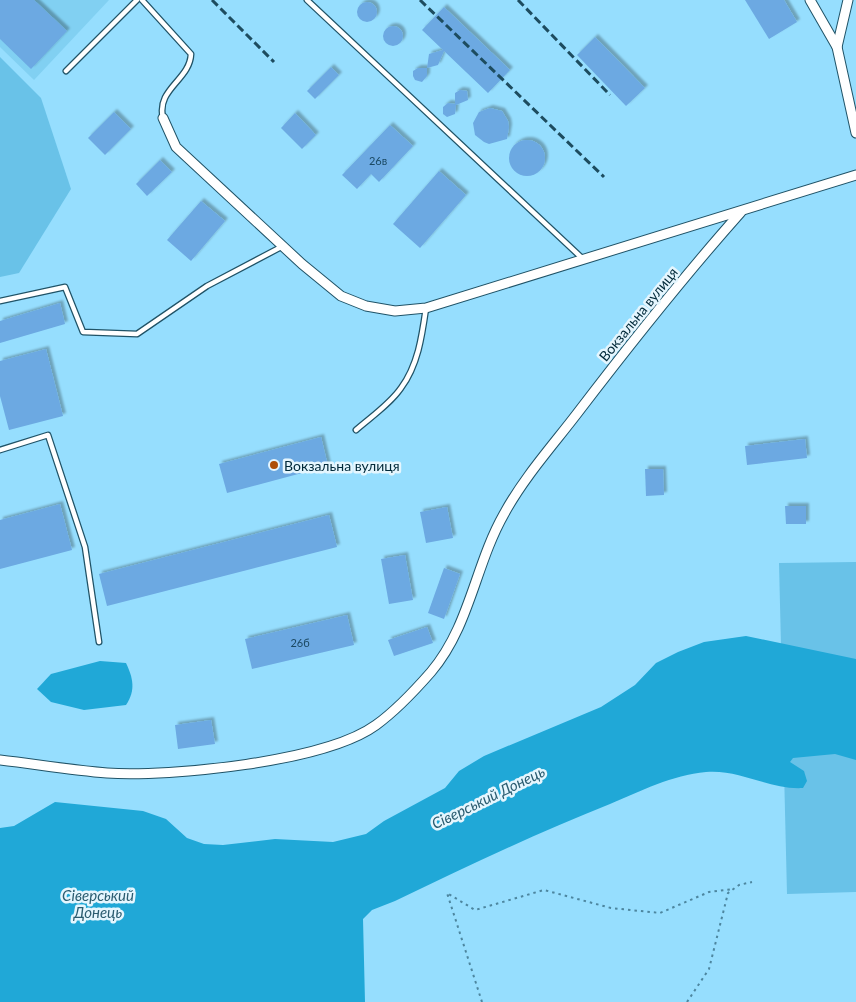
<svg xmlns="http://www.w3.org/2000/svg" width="856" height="1002" font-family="Lato,sans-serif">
<defs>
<filter id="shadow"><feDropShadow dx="3" dy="-3" stdDeviation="1" flood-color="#0004"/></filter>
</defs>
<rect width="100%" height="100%" fill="#96defe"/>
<path fill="#81d0f2" d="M0,0H109L34,80L0,47Z"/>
<g fill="#69c2e8">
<path d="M0,57L41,98L71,189L19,273L0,277Z"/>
<path d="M856,562V892L787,894L779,563Z"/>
</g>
<g fill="#20a8d7">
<path d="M746,636L856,659V760L835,754L793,758L790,762L804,771L807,781L803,788C770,790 740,769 706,772C672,775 641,791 610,804C537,833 466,867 395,901L372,910L363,919L365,1002H0V828L14,826L55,802L143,811L166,819L187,838L204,844L223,845L275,839L333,842L366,834L384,821L445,788L459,771L484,756L601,707L635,685L656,663L678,652L704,642Z"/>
<path d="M100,661L126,663C133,678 136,690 126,705L84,710L51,702L37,689L51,674Z"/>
</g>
<g fill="#6ca9e2" filter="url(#shadow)">
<path d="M0,0H34L67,31L31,69L0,39Z"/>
<path d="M745,0H784L797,22L769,39Z"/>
<circle cx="367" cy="12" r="10"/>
<path d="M444,7L510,70L488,93L444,51L438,65L427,68L429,54L443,50L422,30Z"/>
<circle cx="393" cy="36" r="10"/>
<path d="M595,37L645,88L626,106L577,55Z"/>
<path d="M331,67L339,75L315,99L307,91Z"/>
<path d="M418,68H427V76L422,82L415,80L413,76V71Z"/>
<path d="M460,90L467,91L468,100L456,105L455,114L447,117L443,114V107L448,103L455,104V93Z"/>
<path d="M490,108L502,111L508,121L509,127L507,139L489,144L484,142L475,135L473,123L479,112Z"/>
<path d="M114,112L131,129L105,155L88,138Z"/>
<path d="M295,113L316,135L302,149L281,128Z"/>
<path d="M390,125L413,146L379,182L371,174L357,189L342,175Z"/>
<circle cx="527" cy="158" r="18"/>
<path d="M160,160L172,172L147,196L136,184Z"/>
<path d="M439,171L466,195L420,248L393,224Z"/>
<path d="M201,201L225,221L191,261L167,240Z"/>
<path d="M60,303L65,324L0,343V321Z"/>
<path d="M46,349L63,416L9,430L0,396V361Z"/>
<path d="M321,437L328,466L227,493L219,464Z"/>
<path d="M805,439L807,458L747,465L745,446Z"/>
<path d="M645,469H663L664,495L646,496Z"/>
<path d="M60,504L72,550L0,569V520Z"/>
<path d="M785,506H806V524H786Z"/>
<path d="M447,507L453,538L426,543L420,512Z"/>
<path d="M329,515L337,547L107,606L99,574Z"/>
<path d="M405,555L413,600L389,604L381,559Z"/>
<path d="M444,568L460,574L444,619L428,613Z"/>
<path d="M347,615L354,645L252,669L245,639Z"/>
<path d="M427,627L433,643L394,656L388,640Z"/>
<path d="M211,720L215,744L178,749L175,725Z"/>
</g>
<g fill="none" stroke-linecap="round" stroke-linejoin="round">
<g stroke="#205367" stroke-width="7">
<g id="lane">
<path d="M142,0L191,54C190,80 156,89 163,118"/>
<path d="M307,0L583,259"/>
<path d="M66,71L137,0"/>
<path d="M0,301L65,287L83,332L137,334L207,286L283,246"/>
<path d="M356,430C371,417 390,404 401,388C418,365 422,336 426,308"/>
<path d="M0,450L48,435L85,547L99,642"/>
</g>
</g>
<g stroke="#205367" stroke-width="11">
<g id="street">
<path d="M810,0L837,47L856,133"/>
<path d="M837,47L848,0"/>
<path d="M163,118L176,147L302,264L341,296L366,306L395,311L426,308L856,175"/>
<path d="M0,760C35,764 71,770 107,773C171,777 325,762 376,725C394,712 417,688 431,672C470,626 475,565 504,514C524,477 554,444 579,411C631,343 684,276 741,212"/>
</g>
</g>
<g stroke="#4d869f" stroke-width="2" stroke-dasharray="2.5 4" stroke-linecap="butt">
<path d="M482,1002L447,893L475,910L544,890L611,908L660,913L709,892L733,889"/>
<path d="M687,1002L709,969L728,893L739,885L752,882"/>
</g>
<use href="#lane" stroke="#fff" stroke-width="4.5"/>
<use href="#street" stroke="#fff" stroke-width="9"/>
<g stroke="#1d4c5f" stroke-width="3" stroke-dasharray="8 4" stroke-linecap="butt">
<path d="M212,0L274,62"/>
<path d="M420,0L604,177"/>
<path d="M518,0L610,95"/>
</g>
</g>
<circle fill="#ae4e07" stroke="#e5f6fe" stroke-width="2" cx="274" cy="465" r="5"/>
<g text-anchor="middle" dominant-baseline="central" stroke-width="5" stroke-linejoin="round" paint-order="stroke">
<g font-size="11" fill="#1b4963">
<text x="378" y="160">26в</text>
<text x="300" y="642">26б</text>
</g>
<g font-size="14" fill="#002939" stroke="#e5f6fe">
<text transform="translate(638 314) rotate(-51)">Вокзальна вулиця</text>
</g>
<g font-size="14" fill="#002939" stroke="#e5f6fe" text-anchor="start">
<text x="284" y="465">Вокзальна вулиця</text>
</g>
<g font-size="15" font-style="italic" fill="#2b5c70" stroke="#e5f6fe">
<text transform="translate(488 797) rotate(-26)">Сіверський Донець</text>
<text x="98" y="895">Сіверський<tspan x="98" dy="17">Донець</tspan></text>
</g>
</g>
</svg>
